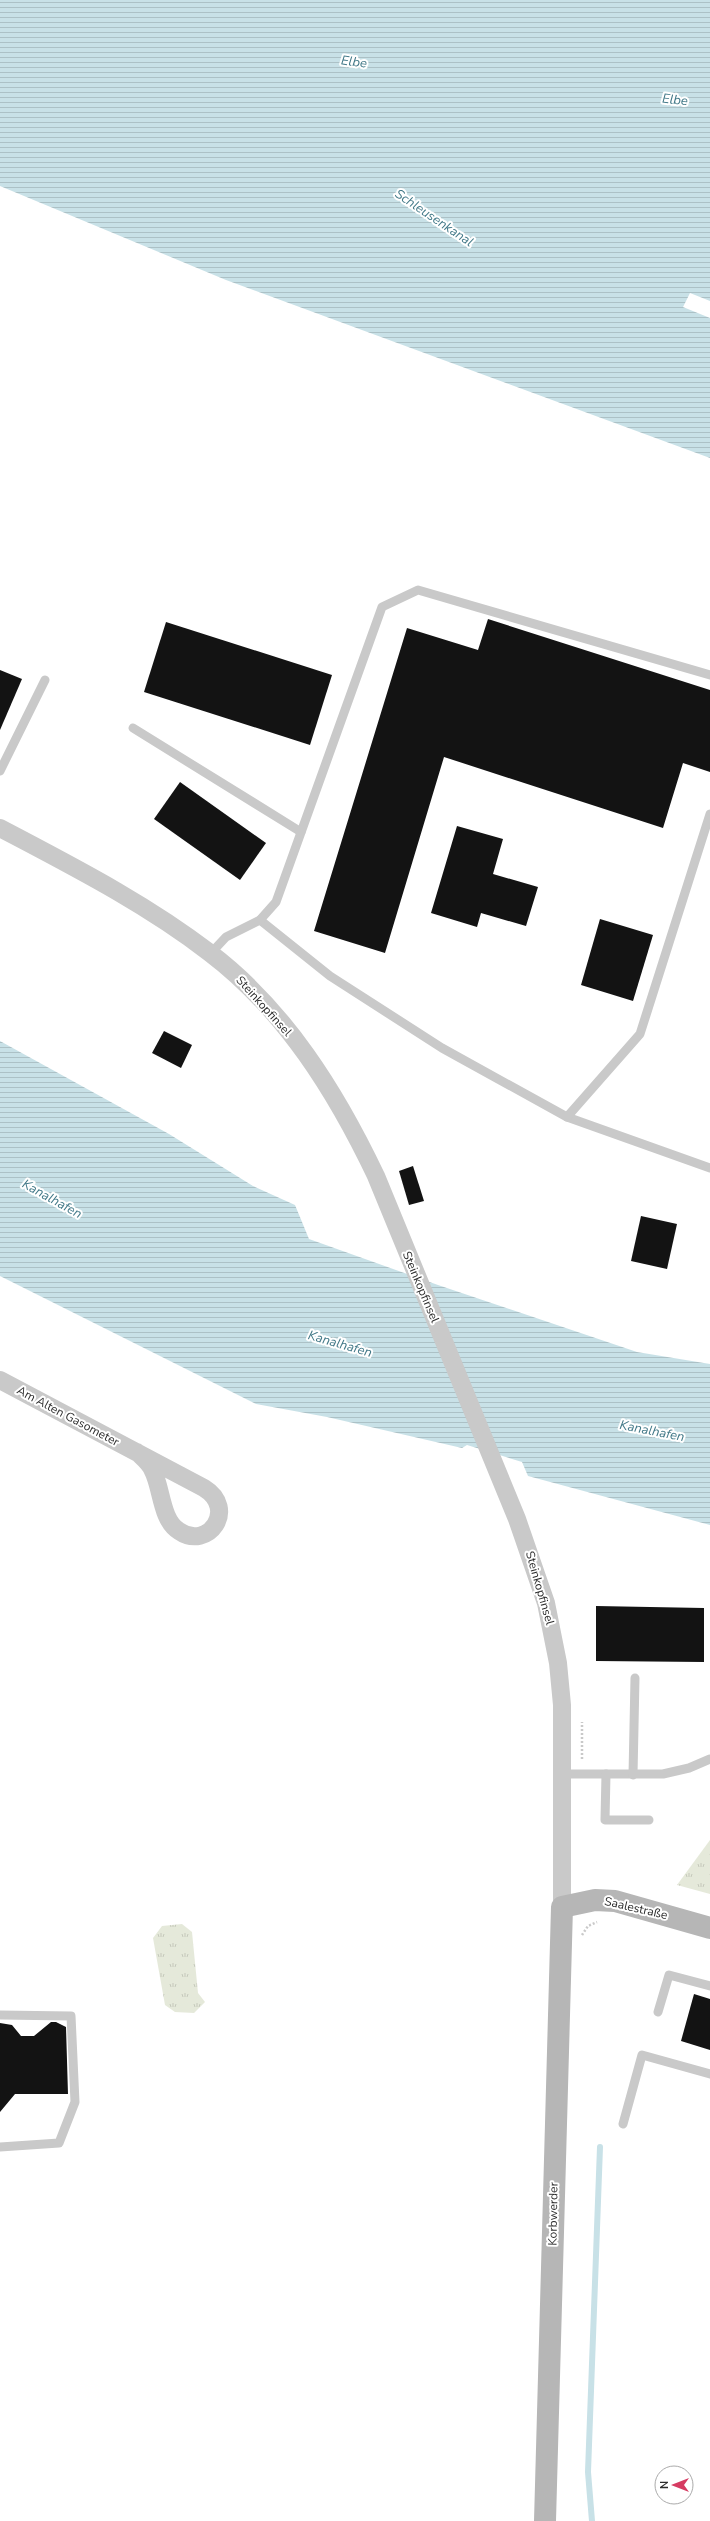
<svg xmlns="http://www.w3.org/2000/svg" width="710" height="2521" font-family="'Nunito Sans',sans-serif">
<defs>
<pattern id="grass-tufts" width="24" height="20" patternUnits="userSpaceOnUse"><rect width="24" height="20" fill="#e5e9da"/><path d="M3 7l-1-3M5 7V3M7 7l1-3M15 17l-1-3M17 17v-4M19 17l1-3" fill="none" stroke="#c5c8bb"/></pattern>
<pattern id="water-rules" width="6" height="5" patternUnits="userSpaceOnUse"><rect width="6" height="5" fill="#c8e1e7"/><path d="M0 2.5h6" fill="none" stroke="#acc1c6"/></pattern>
</defs>
<rect width="100%" height="100%" fill="#fff"/>
<g fill="url(#grass-tufts)">
<path d="M710,1840V1894L677,1885Z"/>
<path d="M182,1924L192,1932L198,1993L205,2002L194,2013L175,2012L165,2005L153,1938L162,1926Z"/>
</g>
<g fill="url(#water-rules)">
<path d="M0,0H710V301L690,293L683,307L710,318V458L226,280L0,186Z"/>
<path d="M0,1041L169,1134L253,1186L295,1205L309,1239L438,1285L637,1352L710,1364V1525L528,1476L522,1462L467,1445L462,1448L327,1417L256,1404L0,1276Z"/>
</g>
<g fill="none" stroke-linecap="round" stroke-linejoin="round">
<path stroke="#c8e1e7" stroke-width="6" d="M592,2521L588,2472L600,2147"/>
</g>
<g fill="#131313">
<path d="M488,619L710,690V772L683,763L663,828L444,757L385,953L314,931L407,628L478,650Z"/>
<path d="M166,622L332,675L310,745L144,692Z"/>
<path d="M0,670L22,679L0,730Z"/>
<path d="M180,782L266,843L240,880L154,819Z"/>
<path d="M457,826L503,839L493,874L538,887L526,926L481,913L477,927L431,913Z"/>
<path d="M600,919L653,935L633,1001L581,985Z"/>
<path d="M164,1031L192,1045L181,1068L152,1053Z"/>
<path d="M413,1166L424,1201L409,1205L399,1171Z"/>
<path d="M641,1216L677,1224L667,1269L631,1261Z"/>
<path d="M596,1606L704,1608V1662L596,1661Z"/>
<path d="M694,1994L710,1999V2050L681,2041Z"/>
<path d="M51,2022H56L66,2027L68,2094H15L0,2112V2023L12,2025L21,2036H34Z"/>
</g>
<g fill="none" stroke-linecap="round" stroke-linejoin="round">
<g stroke="#c9c9c9" stroke-width="2.5" stroke-dasharray="2 2" stroke-linecap="butt">
<path d="M582,1759V1722"/>
<path d="M582,1935L588,1926L597,1922"/>
</g>
<g stroke="#c9c9c9" stroke-width="9">
<path d="M133,728L301,832"/>
<path d="M0,771L45,680"/>
<path d="M260,920L330,976L442,1048L567,1117L710,1168"/>
<path d="M211,953L226,937L260,920L276,902L382,607L418,590L710,675"/>
<path d="M567,1117L640,1034L710,814"/>
<path d="M563,1774H663L689,1768L710,1759"/>
<path d="M606,1774L605,1820H649"/>
<path d="M633,1775L635,1678"/>
<path d="M658,2012L669,1975L710,1986"/>
<path d="M0,2015L71,2016L75,2102L59,2143L0,2147"/>
<path d="M623,2124L642,2055L710,2074"/>
</g>
<g stroke="#c9c9c9" stroke-width="18">
<path d="M0,828C72,866 145,903 210,953C285,1010 336,1092 376,1176L517,1519L546,1603L558,1663L562,1705V1907"/>
<path d="M0,1380L204,1488C238,1509 208,1551 179,1531C161,1520 162,1489 153,1471C150,1463 143,1458 137,1452"/>
</g>
<path stroke="#b6b6b6" stroke-width="22" d="M545,2521L562,1907L595,1900L615,1901L710,1928"/>
</g>
<g text-anchor="middle" dominant-baseline="central" stroke-width="4" stroke-linejoin="round" paint-order="stroke">
<g font-size="12" fill="#2c2c2c" stroke="#fff">
<text transform="translate(264 1006) rotate(48)">Steinkopfinsel</text>
<text transform="translate(421 1287) rotate(67)">Steinkopfinsel</text>
<text transform="translate(68 1416) rotate(28)">Am Alten Gasometer</text>
<text transform="translate(540 1588) rotate(74)">Steinkopfinsel</text>
<text transform="translate(636 1908) rotate(13)">Saalestraße</text>
<text transform="translate(553 2214) rotate(-89)">Korbwerder</text>
</g>
<g font-size="13" font-style="italic" fill="#417887" stroke="#fff">
<text transform="translate(354 62) rotate(8)">Elbe</text>
<text transform="translate(675 100) rotate(6)">Elbe</text>
<text transform="translate(434 218) rotate(34)">Schleusenkanal</text>
<text transform="translate(52 1199) rotate(29)">Kanalhafen</text>
<text transform="translate(340 1344) rotate(16)">Kanalhafen</text>
<text transform="translate(652 1431) rotate(11)">Kanalhafen</text>
</g>
</g>
<g transform="translate(674 2485) rotate(270)"><circle r="19" fill="#ffffff" stroke="#ababab"/>
<path d="M0-3L7 15L0 10L-7 15Z" fill="#d63b62"/>
<text y="-6" font-size="11" font-weight="bold" text-anchor="middle" fill="#2c2c2c">N</text>
</g>
</svg>
